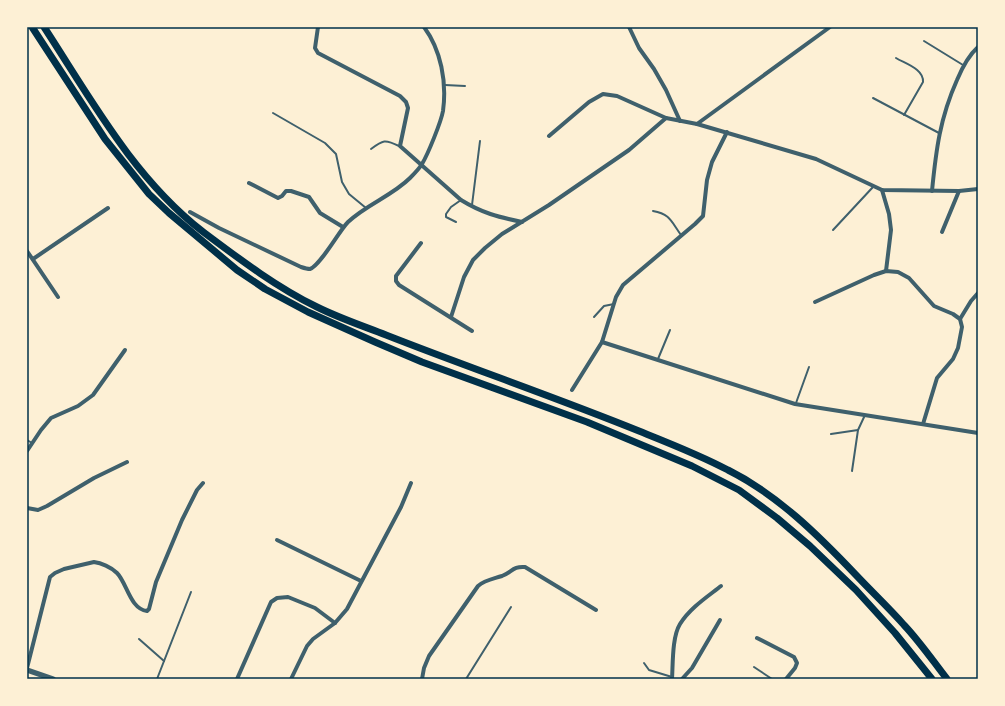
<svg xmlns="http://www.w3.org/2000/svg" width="1005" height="706" font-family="'Asap Condensed',sans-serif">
<rect width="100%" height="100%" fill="#fdf0d5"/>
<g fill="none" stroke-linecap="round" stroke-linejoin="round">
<g stroke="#3f606c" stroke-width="2">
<path d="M924,41L963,65"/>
<path d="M896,58C906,64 924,69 923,82L904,115"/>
<path d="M445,85L465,86"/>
<path d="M873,98L939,133"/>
<path d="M273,113L325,143L336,154L342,182L349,194L366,208"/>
<path d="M371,149C383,140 385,139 399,146"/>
<path d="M472,205L480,141"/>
<path d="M653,211C670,214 671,221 681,235"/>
<path d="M456,222L446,217V214L451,207L461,200"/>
<path d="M833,230L873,187"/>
<path d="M594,317L604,306L614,304"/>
<path d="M658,359L670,330"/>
<path d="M796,403L809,367"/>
<path d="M831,434L858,430"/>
<path d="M27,440L32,443"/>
<path d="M852,471L858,430L865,415"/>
<path d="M139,639L164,661"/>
<path d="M644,663L649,670L672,677"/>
<path d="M754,667L772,679"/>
<path d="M157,679L191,592"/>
<path d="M466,679L511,607"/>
</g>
<g stroke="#3f606c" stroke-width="4">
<path d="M318,27L315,48L318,53L400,96L406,102L408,108L400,146L461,200C482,213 498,217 522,222"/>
<path d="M629,27L639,48L654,69L666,90L680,121"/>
<path d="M697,124L830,27"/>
<path d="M549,136L589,102L603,94L617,96L666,118L697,124L816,159L882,190L959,191L978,189"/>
<path d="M249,183L278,198L282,196L286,191H291L309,197L320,213L343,227"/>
<path d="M882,190L889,214L891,230L886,271"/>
<path d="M932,191C936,150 940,118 957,80C962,68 968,56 978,47"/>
<path d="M190,212L219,228L301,267C304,268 307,269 310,269C320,266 339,231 348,222C367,204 392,196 410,178C414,174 419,169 422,164C428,154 441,122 443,111C447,82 441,50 424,27"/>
<path d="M942,232L959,191"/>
<path d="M421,243L396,276V281L399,285L472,331"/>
<path d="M27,251L58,297"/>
<path d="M33,259L108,208"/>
<path d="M815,302L874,275L886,271L898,272L909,278L934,306L953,314L960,319L962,327L958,348L953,359L937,378L923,424"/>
<path d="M451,317L464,277L473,260L485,248L502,234L549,205L629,150L666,118"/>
<path d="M960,319L971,301L978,293"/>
<path d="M602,342L795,404L978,433"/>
<path d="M572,390L602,342L616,297L623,285L695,224L703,216L707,180L712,162L727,132"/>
<path d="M27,451L41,430L51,418L78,406L93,395L125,350"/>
<path d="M27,508L38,510L47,506L94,478L127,462"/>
<path d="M277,540L361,581"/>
<path d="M757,638L794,657L797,663L795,668L786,679"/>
<path d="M27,668L50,577L55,573L64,569L94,562C101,563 111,567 117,573C127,583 130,609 147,611L149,609L156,582L182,520L197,490L203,483"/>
<path d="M237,679L271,602L277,598L288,597L315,608L335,623"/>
<path d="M291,679L307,646L313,639L335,623L347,609L401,507L411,483"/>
<path d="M422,679L424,668L429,656L478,586C485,580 493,579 502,576C512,572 513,566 525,567L596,610"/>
<path d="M672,679C673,663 672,637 680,624C690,608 707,597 721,586"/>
<path d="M682,679L692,668L720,620"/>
</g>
<path stroke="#3f606c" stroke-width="5.5" d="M27,670L53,679"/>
<g stroke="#003049" stroke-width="7">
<path d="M32,27L105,139L149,194L169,213L237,270L265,289L308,312L375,342L422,362L587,422L692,466L739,490L777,518L810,546L856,590L895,633L932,679"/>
<path d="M44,27C91,99 133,177 202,231C238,258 276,287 317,307C339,318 363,326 386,335C470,368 555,397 639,431C669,443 700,455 728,470C778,495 819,536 856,575C872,592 889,608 904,625C920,642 933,661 947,679"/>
</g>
</g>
<rect width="1005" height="706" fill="none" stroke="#fdf0d5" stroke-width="56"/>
<rect x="28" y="28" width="949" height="650" fill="none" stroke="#003049" stroke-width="1.5"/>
</svg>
